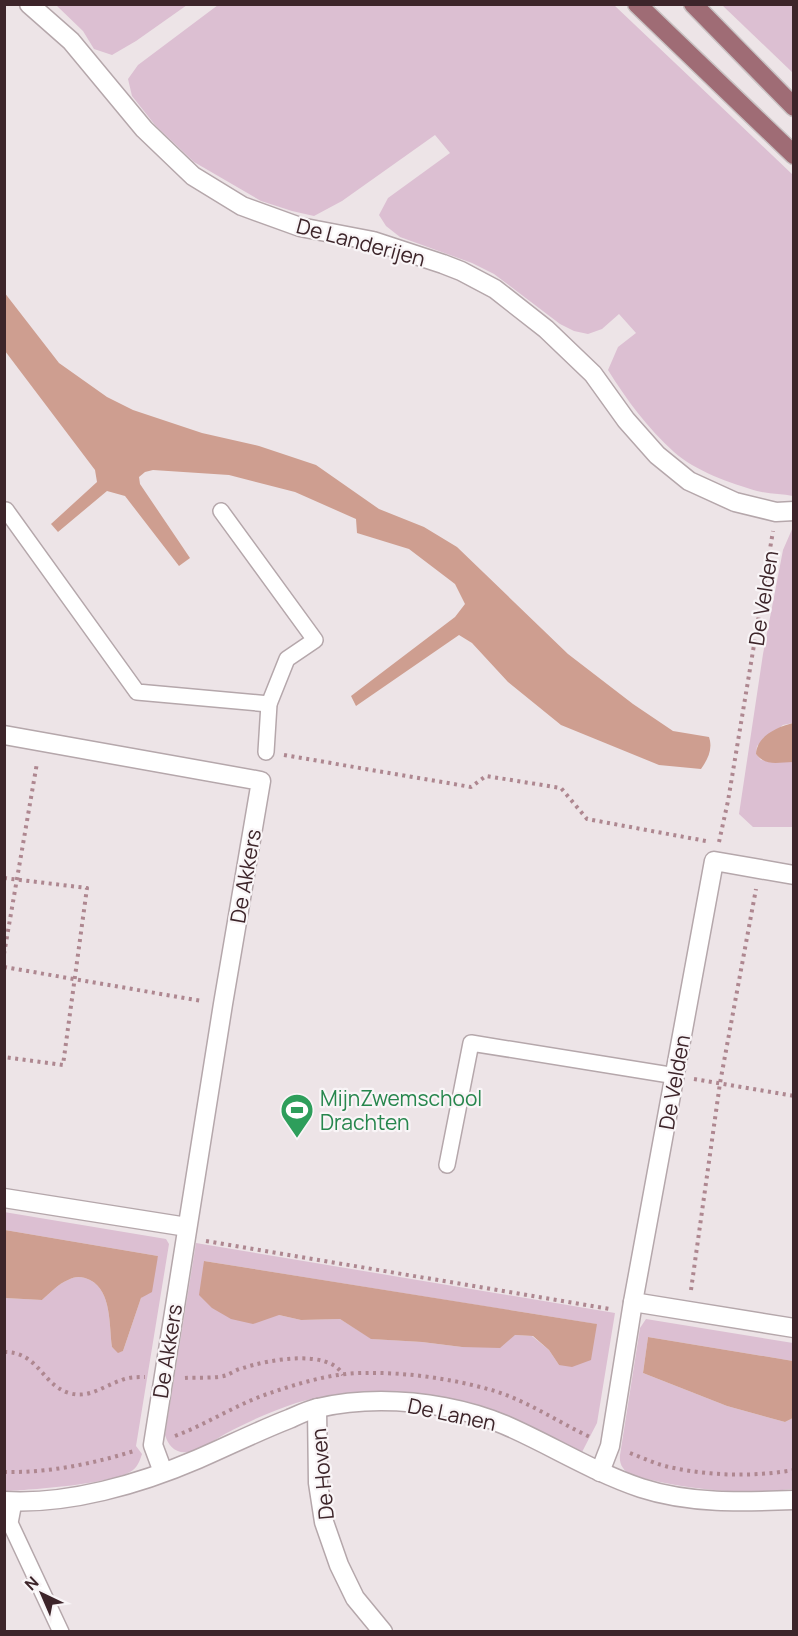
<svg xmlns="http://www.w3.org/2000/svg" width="798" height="1636" font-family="Manrope,sans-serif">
<rect width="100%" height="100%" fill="#ede4e7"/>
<g fill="#dcbfd2" fill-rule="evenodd">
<path d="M56,5H187L136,41L112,55L94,49L83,31Z"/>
<path d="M218,5H614L793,175V496C782,494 769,494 757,491C730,483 695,471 674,452C648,429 626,399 608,370L618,347L636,333L619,314L602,329L588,334L574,331L560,324L494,274L472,263L400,237L386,226L379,215L388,198L450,153L435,135L342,201L314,216L292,211L261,201L194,162L155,125L132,96L128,79L138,65Z"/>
<path d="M722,5H793V73Z"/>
<path d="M793,527V723L783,725L757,746L756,754L761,760L793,762V827H753L739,814L763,654L783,550Z"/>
<path d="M4,1212L166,1239L169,1244L136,1446L142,1454C140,1460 138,1466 133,1470C116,1484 29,1490 5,1491V1298L42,1300C50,1293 58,1284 68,1280C75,1276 82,1276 90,1280C112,1291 109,1326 112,1347L118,1352L123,1351L141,1298L146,1294L158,1256L5,1230Z"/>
<path d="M196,1243L615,1313L597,1423L581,1454C564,1444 547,1433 529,1425C456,1393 373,1381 296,1403C272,1411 247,1422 225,1434C214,1440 200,1451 188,1452C175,1454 168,1445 165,1435ZM204,1261L596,1324H597L559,1365L549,1350L532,1336L515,1335L462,1347L422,1342L372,1339L340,1319L301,1320L279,1315Z"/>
<path d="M646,1319L793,1343V1361L648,1337L643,1373L727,1406L785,1422L793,1418V1489C735,1495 688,1490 631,1475C623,1470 619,1464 620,1455L640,1328Z"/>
</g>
<g fill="#ce9e90">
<path d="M4,292L59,363L107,397L133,410L202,433L259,446L316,465L379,509L424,527L457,547L568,654L633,704L673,731L709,737C713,749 708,759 701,769L659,765L561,725L508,682L472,643L459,635L356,706L351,696L455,617L465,604L455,584L409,549L357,533L356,519L295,492L229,475L153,470L145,472L139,477L140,484L190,558L179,566L125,496L107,491L58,532L51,524L97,482L95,470L5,351Z"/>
<path d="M793,723V762C779,762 766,767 756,754C757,736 777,727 793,723Z"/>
<path d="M5,1230L158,1256L152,1292L141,1298L123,1351L118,1353L112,1347C109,1326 112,1291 90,1280C82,1276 75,1276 68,1280C58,1284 50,1293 42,1300L5,1298Z"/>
<path d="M204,1261L597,1324L591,1360L572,1367L559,1365L549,1350L533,1336L515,1335L500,1348L462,1347L422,1342L371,1339L340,1319L301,1320L279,1315L253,1324L231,1319L212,1308L199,1295Z"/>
<path d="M648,1337L793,1361V1418L785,1422L727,1406L643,1373Z"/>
</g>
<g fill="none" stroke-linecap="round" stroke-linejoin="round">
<g stroke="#b5a7ab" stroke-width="18">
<g id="lane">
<path d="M4,511L6,510L137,692L269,704"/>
<path d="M221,511L315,640L287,659L269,704L266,752"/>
<path d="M447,1165L471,1043L676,1076"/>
<path d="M14,1502L10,1523L61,1632"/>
</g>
</g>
<g stroke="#b5a7ab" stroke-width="21">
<g id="street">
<path d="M29,4L71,41L144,129L193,176L242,206L300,227L373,241L443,264L461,271L495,289L546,329L593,374L626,420L657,455L689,481L735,502L776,512L794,511"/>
<path d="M4,735L261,781L223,1004L153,1445L163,1472"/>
<path d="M4,1198L187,1227"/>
<path d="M633,1302L794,1328"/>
<path d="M317,1408L318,1483L324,1522L339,1565L355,1598L383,1632"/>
<path d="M600,1472L610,1446L633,1302L714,861L794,875"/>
<path d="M4,1501C68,1505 140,1484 198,1459C228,1446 258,1431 289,1419C298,1415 308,1410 318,1408C339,1403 361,1401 381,1401C422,1401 468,1409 505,1425C551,1445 593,1472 641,1488C690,1504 742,1502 794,1500"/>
</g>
</g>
<g stroke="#c9c2c3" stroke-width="21">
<g id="primary">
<path d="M637,4L794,155"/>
<path d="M693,4L794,107"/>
</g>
</g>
<g stroke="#ae8790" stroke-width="4" stroke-dasharray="3 4.5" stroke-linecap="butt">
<path d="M284,755L471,787L486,776L561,788L587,819L706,841"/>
<path d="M719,842L728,801L773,531"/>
<path d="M4,878L87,888L63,1065L4,1057"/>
<path d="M4,954L37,763"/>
<path d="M4,967L202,1001"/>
<path d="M694,1079L794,1096"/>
<path d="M206,1241L610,1309"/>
<path d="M691,1290L720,1083L756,889"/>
<path d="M4,1352C39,1352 42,1385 69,1393C89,1399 103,1386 122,1380C129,1377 137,1377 145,1377"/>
<path d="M185,1378C198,1377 215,1379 227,1375C232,1373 237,1369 243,1368C267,1360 329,1348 343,1375"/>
<path d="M175,1436C207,1424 237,1404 270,1393C300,1383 332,1373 364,1373C407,1372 454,1379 495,1391C529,1402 558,1422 590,1437"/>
<path d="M630,1453C643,1458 656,1464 669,1467C710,1476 753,1477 794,1470"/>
<path d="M4,1472C48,1473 92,1464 134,1451"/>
</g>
<use href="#lane" stroke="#fff" stroke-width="15"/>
<use href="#street" stroke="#fff" stroke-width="18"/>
<use href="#primary" stroke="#9f6c75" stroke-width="18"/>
</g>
<defs>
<g id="stadium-pin" transform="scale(1.725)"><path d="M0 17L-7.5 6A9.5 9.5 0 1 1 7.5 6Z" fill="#2e9e5b" stroke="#f9f5f7"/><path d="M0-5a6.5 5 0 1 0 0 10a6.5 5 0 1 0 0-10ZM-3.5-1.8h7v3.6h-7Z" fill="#fff"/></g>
</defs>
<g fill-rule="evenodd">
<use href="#stadium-pin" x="297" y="1110"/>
</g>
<g text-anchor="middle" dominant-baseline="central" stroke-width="4.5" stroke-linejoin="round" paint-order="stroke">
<g font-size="21" fill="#3d252a" stroke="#f9f5f7">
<text transform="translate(361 242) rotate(15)">De Landerijen</text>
<text transform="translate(763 598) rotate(-81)">De Velden</text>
<text transform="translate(245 876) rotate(-80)">De Akkers</text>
<text transform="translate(674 1082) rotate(-80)">De Velden</text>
<text transform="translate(167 1351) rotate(-81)">De Akkers</text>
<text transform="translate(452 1414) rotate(12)">De Lanen</text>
<text transform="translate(322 1474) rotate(-95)">De Hoven</text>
</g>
<g font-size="21" fill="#27864d" stroke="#f9f5f7" text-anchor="start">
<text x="320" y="1098">MijnZwemschool<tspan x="320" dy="24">Drachten</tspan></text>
</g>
</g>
<rect width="798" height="1636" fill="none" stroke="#3d252a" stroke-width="12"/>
<g transform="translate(42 1594) rotate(316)" stroke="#f9f5f7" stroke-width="4.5" paint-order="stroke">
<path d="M0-4.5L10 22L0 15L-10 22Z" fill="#3d252a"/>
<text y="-9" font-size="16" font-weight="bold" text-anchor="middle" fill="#3d252a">N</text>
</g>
</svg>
